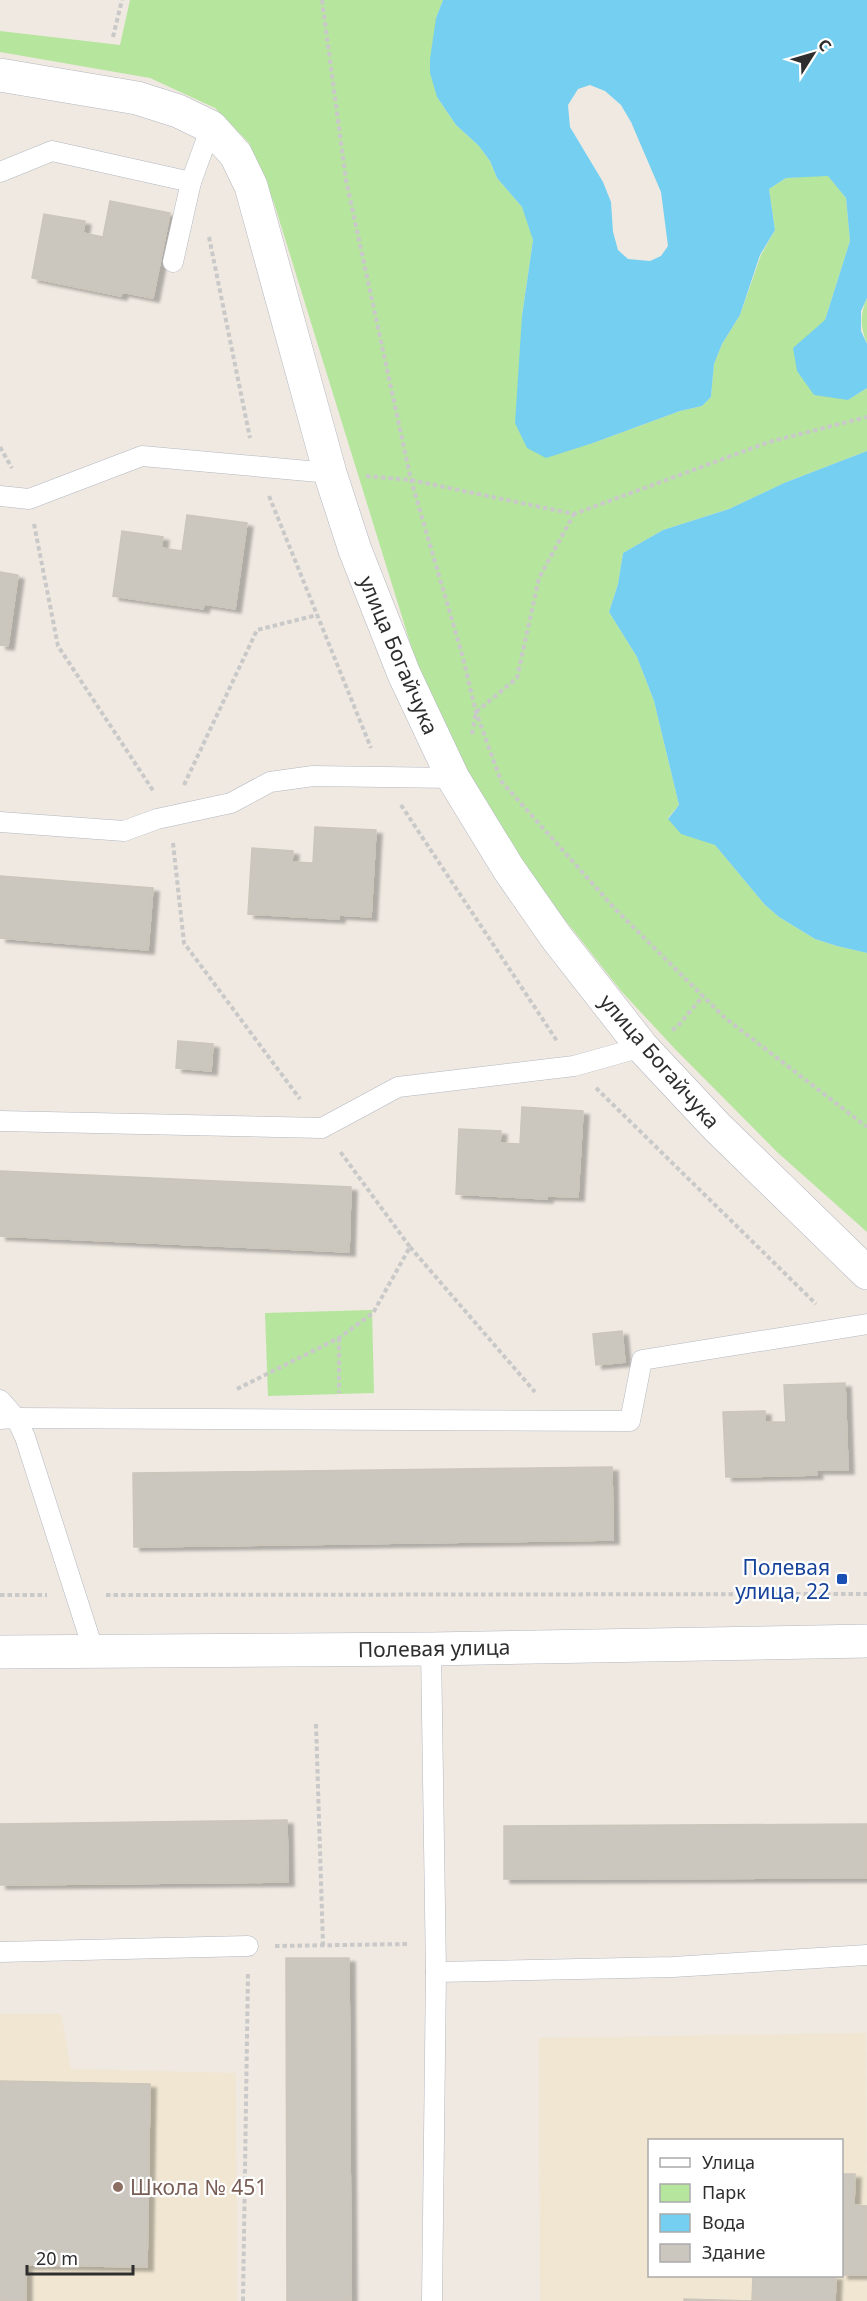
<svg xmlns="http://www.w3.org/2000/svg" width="867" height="2301" font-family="'Noto Sans',sans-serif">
<defs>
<filter id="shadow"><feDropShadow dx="6" dy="4" stdDeviation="1.5" flood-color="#0004"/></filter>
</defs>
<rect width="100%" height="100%" fill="#efe9e1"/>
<g fill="#f0e6d1" fill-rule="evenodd">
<path d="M0,2014H61L71,2069L236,2073L237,2301H0Z"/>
<path d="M866,2033L867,2301H540L539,2038ZM650,2140H842V2276H650Z"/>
</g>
<g fill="#b6e59e">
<path d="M130,0H443L436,18L437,97L456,125L479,146L490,161L497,178L522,207L529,221L533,240L522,316L570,449L593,443L680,411L702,406L711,397L714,364L722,344L740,315L761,255L775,230L769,189L786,178L828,175L846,198L850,241L825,320L848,400L867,388V451L784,483L729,509L663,530L623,553L618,584L609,612L637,657L654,701L679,805L668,818L715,845L765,905L779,917L815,939L837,946L867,953V1232L777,1152L676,1050L622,992L498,835L429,704L274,203L249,143L215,108L150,78L0,52V31L120,45Z"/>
<path d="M867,298V344C860,327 860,314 867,298Z"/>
<path d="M372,1310L374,1393L268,1396L265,1313Z"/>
</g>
<g fill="#75cff0" fill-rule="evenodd">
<path d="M443,0H867V298L861,311V331L867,344V388L848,400L814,395L797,371L793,348L825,320L850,241L846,198L828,176L786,178L769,189L775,230L760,255L740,315L722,344L714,364L711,397L702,406L680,411L593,443L546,458L527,448L515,423L522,316L533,240L522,207L497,178L490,161L479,146L456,125L437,97L430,73V59L436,18ZM590,85L605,91L621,105L631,122L661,192L668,246L661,256L650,261L628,259L618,250L613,232L611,202L603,182L570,127L568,105L578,89Z"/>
<path d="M867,451V953L837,946L815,939L779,917L765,905L715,845L681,834L668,819L679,805L654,701L637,657L609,612L618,584L623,553L663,530L729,509L784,483Z"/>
</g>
<g fill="#cbc7bf" stroke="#cbc5ba" stroke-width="1.5" filter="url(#shadow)">
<path d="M110,201L170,213L153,298L122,292L121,296L32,278L44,214L85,221L83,233L103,237Z"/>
<path d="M187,515L247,523L235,609L204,604L203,609L113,596L122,531L163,537L161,548L182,551Z"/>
<path d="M0,572L18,575L8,646L0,645Z"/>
<path d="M315,827L376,830L371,917L339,915V919L248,914L252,848L293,851L292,862L313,863Z"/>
<path d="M0,876L153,888L148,950L0,938Z"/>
<path d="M178,1041L213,1044L211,1071L176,1068Z"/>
<path d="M522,1107L583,1111L578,1197L547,1196V1199L456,1194L459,1129L501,1131L500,1143L520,1144Z"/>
<path d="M0,1171L351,1187L349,1252L0,1236Z"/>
<path d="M622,1331L625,1362L596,1365L593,1334Z"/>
<path d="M845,1383L848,1470H816L817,1475L726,1477L723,1412L765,1411V1422H786L784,1385Z"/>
<path d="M612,1467L613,1540L134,1547L133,1473Z"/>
<path d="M287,1820L288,1882L0,1885V1824Z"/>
<path d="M867,1824V1878L504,1879V1826Z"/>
<path d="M286,1958H349L351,2301H287Z"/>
<path d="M0,2081L150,2084L147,2267L26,2265V2301H0Z"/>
<path d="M842,2174H855L854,2205L867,2206V2275H842Z"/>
<path d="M753,2276H836L835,2301H684V2299L752,2301Z"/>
</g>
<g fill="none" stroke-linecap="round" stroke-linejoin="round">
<g stroke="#b4b7c1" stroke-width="21">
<g id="lane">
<path d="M0,172L52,151L191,182L211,127"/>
<path d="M173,262L191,182"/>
<path d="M0,496L29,499L142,456L330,473"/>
<path d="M0,822L124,831L157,819L231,803L270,782L313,776L453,778"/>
<path d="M0,1121L322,1128L398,1087L574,1066L642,1047"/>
<path d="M0,1400L16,1418L25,1437L94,1652"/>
<path d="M0,1419L16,1418L630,1421L642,1360L867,1324"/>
<path d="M431,1649L436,1972L432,2301"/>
<path d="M0,1952L248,1946"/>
<path d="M436,1972L673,1967L867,1955"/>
</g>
</g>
<g stroke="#b4b7c1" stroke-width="34">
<path id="street" d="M0,75L137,98L178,111L211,127L236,155L251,186L330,473L355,550L404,674L453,778L508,868L556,937L642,1047L717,1127L867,1273"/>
</g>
<g stroke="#b4b7c1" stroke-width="34">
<path id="secondary" d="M0,1652L431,1649L867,1641"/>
</g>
<g stroke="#c9c9c9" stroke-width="4" stroke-dasharray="4.5 3" stroke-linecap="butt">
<path d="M322,0L346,180L411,480L462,654L476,712L501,781L616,910L725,1018L867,1127"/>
<path d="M113,37L122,0"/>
<path d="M209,237L250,438"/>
<path d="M0,447L12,468"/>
<path d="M366,476L411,480L574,514L769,442L867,417"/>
<path d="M269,496L371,748"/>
<path d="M34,524L58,646L154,792"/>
<path d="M472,734L476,712L517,678L539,578L574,514"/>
<path d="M184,785L257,630L317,615"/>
<path d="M401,805L557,1041"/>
<path d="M173,843L184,943L300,1099"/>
<path d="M672,1030L677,1027L703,996"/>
<path d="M596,1088L816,1304"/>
<path d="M410,1247L535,1392"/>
<path d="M339,1338V1393"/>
<path d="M237,1389L339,1338L373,1313L410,1247L339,1150"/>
<path d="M0,1595H47"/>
<path d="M106,1595L867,1594"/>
<path d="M316,1724L323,1945"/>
<path d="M275,1946L408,1944"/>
<path d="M243,2301L248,1972"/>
</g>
<use href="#lane" stroke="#fff" stroke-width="20"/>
<use href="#street" stroke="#fff" stroke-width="33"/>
<use href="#secondary" stroke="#fff" stroke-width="33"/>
</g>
<rect fill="#1a4fb4" stroke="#fff" stroke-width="2" x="836" y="1573" width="12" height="12" rx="3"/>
<circle fill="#8d6e63" stroke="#fff" stroke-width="2" cx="118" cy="2187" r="6"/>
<g text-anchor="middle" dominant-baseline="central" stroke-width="4.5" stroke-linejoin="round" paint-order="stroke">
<g font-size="21" fill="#2e2e2e" stroke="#fff">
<text transform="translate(399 655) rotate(67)">улица Богайчука</text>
<text transform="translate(660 1061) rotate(49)">улица Богайчука</text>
<text transform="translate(434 1648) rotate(-1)">Полевая улица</text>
</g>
<g font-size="21" fill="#164399" stroke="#fff" text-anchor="end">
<text x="830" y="1567">Полевая<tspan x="830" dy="24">улица, 22</tspan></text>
</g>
<g font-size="21" fill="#785e54" stroke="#fff" text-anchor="start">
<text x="130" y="2187">Школа № 451</text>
</g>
</g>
<rect x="648" y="2139" width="195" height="138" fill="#ffffff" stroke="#ababab" stroke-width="1.5"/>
<rect x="660" y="2158" width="30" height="9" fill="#ffffff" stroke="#ababab" stroke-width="1.5"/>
<text x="702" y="2169" font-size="18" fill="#2e2e2e">Улица</text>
<rect x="660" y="2184" width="30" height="18" fill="#b6e59e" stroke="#ababab" stroke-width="1.5"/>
<text x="702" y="2199" font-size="18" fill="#2e2e2e">Парк</text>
<rect x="660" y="2214" width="30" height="18" fill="#75cff0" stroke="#ababab" stroke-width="1.5"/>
<text x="702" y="2229" font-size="18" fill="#2e2e2e">Вода</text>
<rect x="660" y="2244" width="30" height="18" fill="#cbc7bf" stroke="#ababab" stroke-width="1.5"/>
<text x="702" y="2259" font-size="18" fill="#2e2e2e">Здание</text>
<g transform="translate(813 54) rotate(53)" stroke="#ffffff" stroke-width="4.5" paint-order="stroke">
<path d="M0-4.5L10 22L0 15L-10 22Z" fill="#2e2e2e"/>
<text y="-9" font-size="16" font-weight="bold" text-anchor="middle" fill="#2e2e2e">С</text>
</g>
<path d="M27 2265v9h106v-9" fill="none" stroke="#2e2e2e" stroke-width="3"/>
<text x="36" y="2265" font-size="18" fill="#2e2e2e" stroke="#ffffff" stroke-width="4.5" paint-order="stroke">20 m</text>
</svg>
